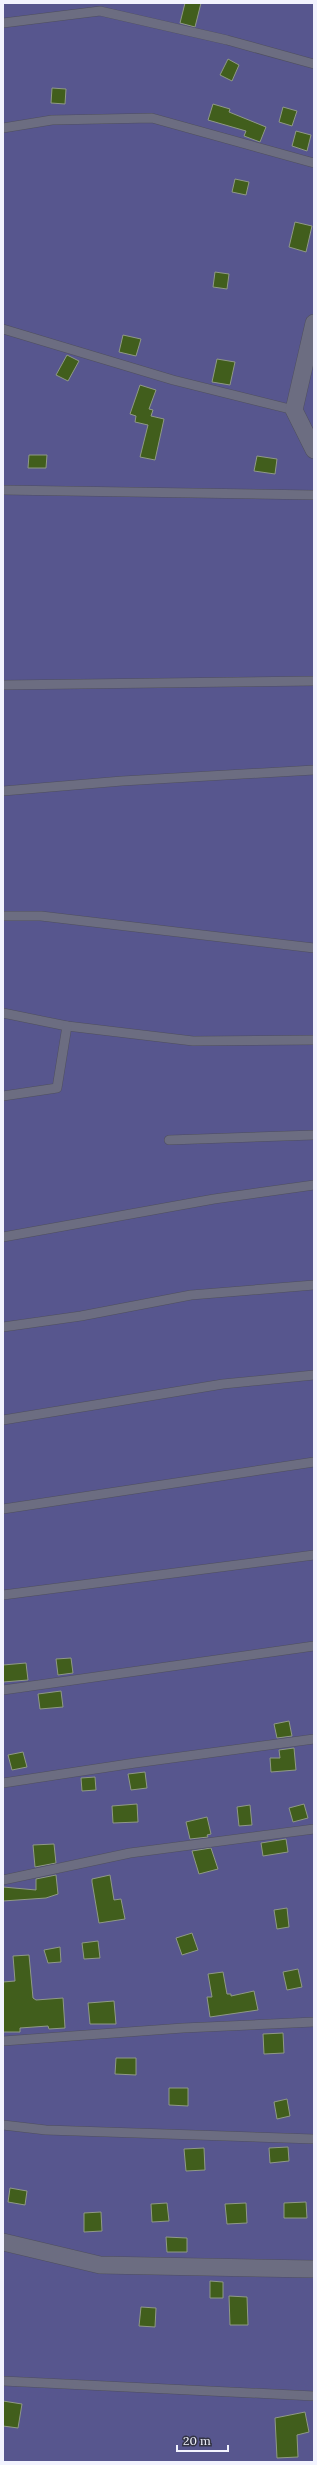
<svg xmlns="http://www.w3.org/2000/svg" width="317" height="2465" font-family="Lora,serif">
<rect width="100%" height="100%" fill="#333445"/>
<rect fill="#57568e" x="3" y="3" width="311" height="2459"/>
<g fill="#415e1c" stroke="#8f9986">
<path d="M185,3H201L195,27L180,23Z"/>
<path d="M228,59L239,65L232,81L220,75Z"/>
<path d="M52,88L66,89L65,104L51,103Z"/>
<path d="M213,104L230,109L229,112L266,127L260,142L244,136L246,131L208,120Z"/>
<path d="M283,107L297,111L292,126L279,122Z"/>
<path d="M296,131L311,135L307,151L292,146Z"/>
<path d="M235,179L249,182L246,195L232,192Z"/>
<path d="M295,222L312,226L306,252L289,247Z"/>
<path d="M215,272L229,274L227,289L213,287Z"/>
<path d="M123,335L141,339L136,356L119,352Z"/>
<path d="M67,355L79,361L68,381L56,375Z"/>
<path d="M217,359L235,362L230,385L212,382Z"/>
<path d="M140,385L156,390L149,409L153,410L151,416L164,419L155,460L140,457L148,425L135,422L136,416L130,414Z"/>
<path d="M29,455H47L46,468H28Z"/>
<path d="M257,456L277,459L275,474L254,471Z"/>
<path d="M71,1658L73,1673L58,1675L56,1659Z"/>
<path d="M26,1663L28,1680L3,1682V1665Z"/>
<path d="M61,1691L63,1707L40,1709L38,1694Z"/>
<path d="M289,1721L292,1736L277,1738L274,1724Z"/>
<path d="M294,1748L296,1770L271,1772L270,1758H280L279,1750Z"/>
<path d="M23,1752L27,1767L12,1770L8,1755Z"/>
<path d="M145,1772L147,1788L131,1790L128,1774Z"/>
<path d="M95,1777L96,1790L82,1791L81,1778Z"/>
<path d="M137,1804L138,1822L113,1823L112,1806Z"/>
<path d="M304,1804L308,1818L293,1822L289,1808Z"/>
<path d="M250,1805L252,1825L239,1826L237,1807Z"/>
<path d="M207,1817L211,1834L207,1835L208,1837L190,1839L186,1822Z"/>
<path d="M286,1839L288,1852L263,1856L261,1843Z"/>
<path d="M54,1844L56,1863L35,1867L33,1845Z"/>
<path d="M211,1848L218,1869L199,1874L192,1851Z"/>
<path d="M56,1875L58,1894L46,1898L3,1901V1887L36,1890V1879Z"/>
<path d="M110,1875L114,1900L121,1899L125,1919L99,1923L92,1882V1879Z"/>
<path d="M287,1908L289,1927L277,1929L274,1910Z"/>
<path d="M192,1933L198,1950L182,1955L176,1938Z"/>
<path d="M98,1941L100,1958L84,1959L82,1943Z"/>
<path d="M60,1947L61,1962L48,1963L44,1950Z"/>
<path d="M29,1955L33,1998L36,2000L63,1998L65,2028L49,2029L48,2026L20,2028V2032H3V1982L15,1981L13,1956Z"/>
<path d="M298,1969L302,1987L287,1990L283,1972Z"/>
<path d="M223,1972L227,1994H231V1996L254,1991L258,2010L210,2017L207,1997H212L208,1974Z"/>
<path d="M114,2001L116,2024H90L88,2003Z"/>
<path d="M283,2033L284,2053L264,2054L263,2034Z"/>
<path d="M116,2058H136V2075L115,2074Z"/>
<path d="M169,2088H188V2106L169,2105Z"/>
<path d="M287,2099L290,2116L277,2119L274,2102Z"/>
<path d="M288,2147L289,2161L270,2163L269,2148Z"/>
<path d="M204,2148L205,2170L186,2171L184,2149Z"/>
<path d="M10,2188L27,2191L25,2205L8,2202Z"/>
<path d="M306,2202L307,2218H284V2203Z"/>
<path d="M167,2203L169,2221L152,2222L151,2204Z"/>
<path d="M246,2203L247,2223L227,2224L225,2204Z"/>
<path d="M101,2212L102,2231L84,2232V2213Z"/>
<path d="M166,2237L187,2238V2252H167Z"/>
<path d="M210,2281L223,2282V2298H210Z"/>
<path d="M229,2296L247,2297L248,2325H230Z"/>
<path d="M141,2307L156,2308L155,2327L139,2326Z"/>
<path d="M3,2401L22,2404L18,2428L3,2426Z"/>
<path d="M305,2412L309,2432L297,2435L298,2457L277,2458L275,2418Z"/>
</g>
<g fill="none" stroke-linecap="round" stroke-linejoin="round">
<g stroke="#4f4f5e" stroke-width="10">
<g id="service">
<path d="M3,23L100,11L227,40L314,64"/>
<path d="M3,128L52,120L152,118L314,163"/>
<path d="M3,329L173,380L294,410"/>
<path d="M3,490L314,495"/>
<path d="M3,685L314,681"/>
<path d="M3,791L122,781L314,770"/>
<path d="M3,916H41L314,948"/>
<path d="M3,1013L67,1026L193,1041L314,1040"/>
<path d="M3,1096L57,1088L67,1026"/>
<path d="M169,1140L314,1135"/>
<path d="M3,1237L214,1199L314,1185"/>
<path d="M3,1327L81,1316L191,1295L314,1285"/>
<path d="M3,1420L223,1384L314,1375"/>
<path d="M3,1509L314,1462"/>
<path d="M3,1595L314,1555"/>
<path d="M3,1690L314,1646"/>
<path d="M3,1783L135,1763L314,1739"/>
<path d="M3,1880L130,1853L314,1829"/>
<path d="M3,2041L183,2028L314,2022"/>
<path d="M3,2125L46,2130L314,2139"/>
<path d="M3,2381L314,2396"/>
</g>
</g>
<g stroke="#4f4f5e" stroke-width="18">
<g id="minor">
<path d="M314,323L294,410L314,450"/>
<path d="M3,2242L100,2265L314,2269"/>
</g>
</g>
<use href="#service" stroke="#6c6d81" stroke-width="9"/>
<use href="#minor" stroke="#6c6d81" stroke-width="17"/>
</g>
<rect width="317" height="2465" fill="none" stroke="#f2f3fe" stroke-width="8"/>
<path d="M177 2445v6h51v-6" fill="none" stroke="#f2f3fe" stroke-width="2"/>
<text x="183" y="2445" font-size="12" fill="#f2f3fe" stroke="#333445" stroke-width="3" paint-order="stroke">20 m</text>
</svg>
